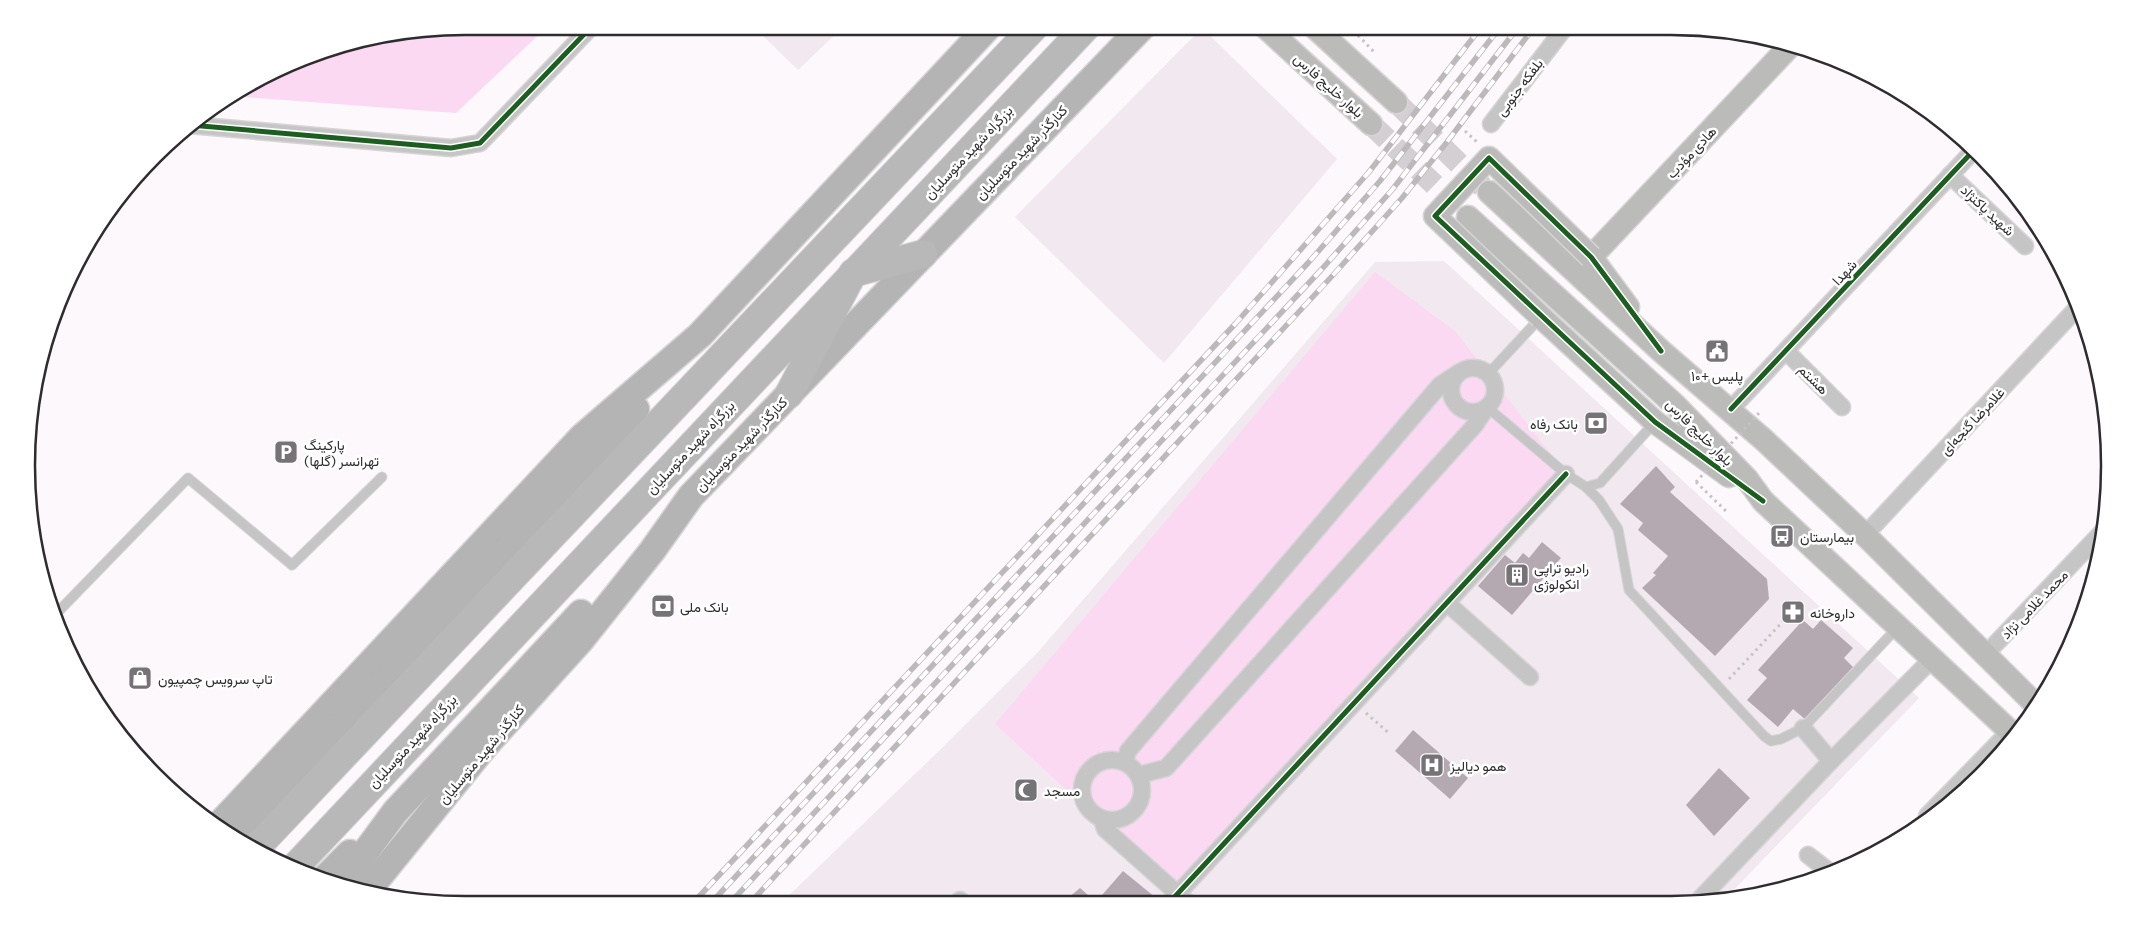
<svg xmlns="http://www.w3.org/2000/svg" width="2136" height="931" font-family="Commissioner,Vazirmatn,sans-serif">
<rect width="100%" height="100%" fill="#fdf8fb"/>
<g fill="#f2e8ef">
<path d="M753,26H844L798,70Z"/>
<path d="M1202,28L1337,159L1164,363L1015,217Z"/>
<path d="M1444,261L1919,698L1723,901L780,904L944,746L1038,652L1375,262Z"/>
</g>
<g fill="#fbd9f3">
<path d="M466,26H548L456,113L230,96L246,85L324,50Z"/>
<path d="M1375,272L1456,332L1566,474L1178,893L995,724Z"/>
</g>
<g fill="#b4a8b1">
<path d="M1656,466L1675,487L1670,492L1767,579L1769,599L1715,656L1642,588L1656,575L1653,573L1668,556L1638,530L1643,523L1620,504Z"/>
<path d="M1542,542L1561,558L1512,615L1478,586L1505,555L1515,563L1523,553L1529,558Z"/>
<path d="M1803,620L1813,629L1821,620L1853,648L1844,658L1853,667L1806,720L1793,709L1778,727L1747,700L1767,678L1758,670Z"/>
<path d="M1413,730L1468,778L1450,799L1395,751Z"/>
<path d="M1719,768L1750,798L1714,836L1686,805Z"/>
<path d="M1123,871L1161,902L1062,903L1080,888L1096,902Z"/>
</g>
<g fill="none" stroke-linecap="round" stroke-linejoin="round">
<g stroke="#d4cfd2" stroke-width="22" stroke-dasharray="22 11" stroke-linecap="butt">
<path d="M1396,102L1486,190"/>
<path d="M1371,124L1468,217"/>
</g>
<g stroke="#d7d4d6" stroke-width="11">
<g id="lane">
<path d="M1488,374L1541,317"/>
<path d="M1487,407L1566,474L1586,487L1599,500L1618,529L1629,590L1764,736L1771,741L1781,739L1803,728L1897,628"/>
<path d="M1586,487L1600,483L1655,422"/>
<path d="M54,616L188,478L292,565L382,477"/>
</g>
</g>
<g stroke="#d7d4d6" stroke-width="19">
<g id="street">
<path d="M1491,124L1566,26"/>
<path d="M190,125L451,148L480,143L592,26"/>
<path d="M1950,175L2025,246"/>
<path d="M1786,351L1842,407"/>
<circle cx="1473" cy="390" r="22"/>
<path d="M1731,409L1974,150"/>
<path d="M1865,535L2078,307"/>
<path d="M1447,603L1530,677"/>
<path d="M1984,656L2104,530"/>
<path d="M1803,728L1831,761"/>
<circle cx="1112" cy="790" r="30"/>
<path d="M1125,762L1128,751L1440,385L1460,372"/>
<path d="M1139,775L1166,768L1475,425L1487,407"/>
<path d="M1927,816L2010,731"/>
<path d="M1102,819L1105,829L1188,903"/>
<path d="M1808,855L1831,873"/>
<path d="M960,900L963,903"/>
<path d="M1698,901L1831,761L1932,659"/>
<path d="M1169,903L1566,474"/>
</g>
</g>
<g stroke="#d7d4d6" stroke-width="25">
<g id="secondary">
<path d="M1264,26L1371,124"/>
<path d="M1313,26L1396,102"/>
<path d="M1489,192L1661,351L1764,440L1865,535L2037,706"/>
<path d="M1468,217L1675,405L1747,479L1763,501L2014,735"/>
<path d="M1628,307L1591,257L1790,46"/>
<path d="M1541,317L1655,422L1729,476"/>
</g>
</g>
<g stroke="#d7d4d6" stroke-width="29">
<g id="primary">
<path d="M218,826L583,436L700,335L989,26"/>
<path d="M236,839L592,459L636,409"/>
<path d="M322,881L350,853"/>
<path d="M342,884L395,812L581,613"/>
<path d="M369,889L485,746L581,640L652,551L691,496L1143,26"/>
</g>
</g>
<g stroke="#d7d4d6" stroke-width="30">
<g id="highway">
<path d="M789,394L853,273L923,254"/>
<path d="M254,850L1035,26"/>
<path d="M294,868L1087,26"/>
</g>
</g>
<g stroke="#c5c4c4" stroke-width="3" stroke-dasharray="2.5 4" stroke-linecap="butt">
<path d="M1349,26L1375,53"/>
<path d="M1465,131L1477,142"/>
<path d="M1696,482L1727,512"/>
<path d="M1729,679L1788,616"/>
<path d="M1366,713L1390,734"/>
</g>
<use href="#lane" stroke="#c5c5c5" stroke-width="9"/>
<use href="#street" stroke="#c5c5c5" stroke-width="16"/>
<use href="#secondary" stroke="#bbbbba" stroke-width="22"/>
<use href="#primary" stroke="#b3b4b3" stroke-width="26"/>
<use href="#highway" stroke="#b8b8b9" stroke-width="28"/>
<g stroke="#bcb9ba" stroke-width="5.5">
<g id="rail">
<path d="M692,904L1236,323L1369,172L1482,26"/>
<path d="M710,904L1308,263L1380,181L1501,26"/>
<path d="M729,904L1321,270L1392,190L1519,26"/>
<path d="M749,904L1334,274L1402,198L1447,142L1535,26"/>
</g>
</g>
<use href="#rail" stroke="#fff" stroke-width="4" stroke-dasharray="11" stroke-linecap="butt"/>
<g stroke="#d7d4d6" stroke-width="25" stroke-linecap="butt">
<path id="secondary-bridge" d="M1541,317L1435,216L1489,158L1591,257"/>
</g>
<path stroke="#c5c4c4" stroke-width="3" stroke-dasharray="2.5 4" stroke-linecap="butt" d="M1696,482L1759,413"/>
<use href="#secondary-bridge" stroke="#bbbbba" stroke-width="22"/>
<g stroke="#fff" stroke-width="8">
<g id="cycleway">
<path d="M190,125L451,148L480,143L592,26"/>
<path d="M1661,351L1591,257L1489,158L1435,216L1655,422L1763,501"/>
<path d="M1731,409L1974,150"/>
<path d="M1169,903L1566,474"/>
</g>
</g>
<use href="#cycleway" stroke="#1b5e20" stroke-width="5"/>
</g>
<defs>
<g id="civic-square" transform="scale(1.25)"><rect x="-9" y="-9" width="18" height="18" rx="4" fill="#767376" stroke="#fff"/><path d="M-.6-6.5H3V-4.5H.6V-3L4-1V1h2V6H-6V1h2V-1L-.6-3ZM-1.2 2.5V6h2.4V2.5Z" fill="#fff"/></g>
<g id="bank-square" transform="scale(1.25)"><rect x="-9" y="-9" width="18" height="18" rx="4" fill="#767376" stroke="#fff"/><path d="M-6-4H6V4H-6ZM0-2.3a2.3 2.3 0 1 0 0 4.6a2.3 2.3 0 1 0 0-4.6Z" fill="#fff"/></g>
<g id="parking-square" transform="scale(1.25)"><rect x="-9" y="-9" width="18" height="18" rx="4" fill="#767376" stroke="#fff"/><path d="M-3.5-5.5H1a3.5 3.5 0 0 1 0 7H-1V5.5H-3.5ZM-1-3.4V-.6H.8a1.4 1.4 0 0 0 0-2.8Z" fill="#fff"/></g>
<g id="bus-square" transform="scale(1.25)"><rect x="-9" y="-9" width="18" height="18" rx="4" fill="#767376" stroke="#fff"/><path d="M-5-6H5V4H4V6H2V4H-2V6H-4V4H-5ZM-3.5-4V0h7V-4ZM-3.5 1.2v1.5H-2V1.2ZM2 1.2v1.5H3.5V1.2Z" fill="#fff"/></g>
<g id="building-square" transform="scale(1.25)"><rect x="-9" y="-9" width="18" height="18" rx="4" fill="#767376" stroke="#fff"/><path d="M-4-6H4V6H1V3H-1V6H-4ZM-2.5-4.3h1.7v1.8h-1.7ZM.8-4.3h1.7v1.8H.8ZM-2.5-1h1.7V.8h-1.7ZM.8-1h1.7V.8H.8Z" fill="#fff"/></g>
<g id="pharmacy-square" transform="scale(1.25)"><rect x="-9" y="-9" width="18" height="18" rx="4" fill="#767376" stroke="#fff"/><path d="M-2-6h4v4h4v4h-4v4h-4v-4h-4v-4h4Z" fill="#fff"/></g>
<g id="shop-square" transform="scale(1.25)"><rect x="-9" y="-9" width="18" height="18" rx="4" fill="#767376" stroke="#fff"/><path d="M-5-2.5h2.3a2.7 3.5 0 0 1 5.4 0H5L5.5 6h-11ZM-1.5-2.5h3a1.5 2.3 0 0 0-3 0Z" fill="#fff"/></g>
<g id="hospital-square" transform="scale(1.25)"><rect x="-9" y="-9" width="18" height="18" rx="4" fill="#767376" stroke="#fff"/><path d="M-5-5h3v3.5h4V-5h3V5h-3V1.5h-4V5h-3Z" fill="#fff"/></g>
<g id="mosque-square" transform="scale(1.25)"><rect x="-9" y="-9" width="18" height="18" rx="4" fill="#767376" stroke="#fff"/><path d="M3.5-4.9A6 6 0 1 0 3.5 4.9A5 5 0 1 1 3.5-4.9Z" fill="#fff"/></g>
</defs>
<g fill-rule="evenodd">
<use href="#civic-square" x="1717" y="351"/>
<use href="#bank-square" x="1596" y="423"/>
<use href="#parking-square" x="286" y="452"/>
<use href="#bus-square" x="1782" y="536"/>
<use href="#building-square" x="1517" y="575"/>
<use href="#bank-square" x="663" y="606"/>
<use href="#pharmacy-square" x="1793" y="612"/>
<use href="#shop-square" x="140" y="678"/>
<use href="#hospital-square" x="1432" y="765"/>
<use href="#mosque-square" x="1026" y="790"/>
</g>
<g text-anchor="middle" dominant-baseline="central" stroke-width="5" stroke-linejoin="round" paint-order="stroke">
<g font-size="14" fill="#2e2c2e" stroke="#fff">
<text transform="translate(1329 85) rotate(42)">بلوار خلیج فارس</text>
<text transform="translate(1519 87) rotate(-53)">بلفکه جنوبی</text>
<text transform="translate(968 152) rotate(-47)">بزرگراه شهید متوسلیان</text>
<text transform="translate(1021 152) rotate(-46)">کنارگذر شهید متوسلیان</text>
<text transform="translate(1691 152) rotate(-47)">هادی مؤدب</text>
<text transform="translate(1988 210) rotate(43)">شهید پاکنژاد</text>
<text transform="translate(1844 272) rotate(-47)">شهدا</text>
<text transform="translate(1814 379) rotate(45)">هشتم</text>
<text transform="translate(1972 421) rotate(-47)">غلامرضا گنجه‌ای</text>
<text transform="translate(1700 432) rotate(45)">بلوار خلیج فارس</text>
<text transform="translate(741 444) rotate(-46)">کنارگذر شهید متوسلیان</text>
<text transform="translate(690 447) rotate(-47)">بزرگراه شهید متوسلیان</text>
<text transform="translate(2034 604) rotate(-46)">محمد غلامی نژاد</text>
<text transform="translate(412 741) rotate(-47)">بزرگراه شهید متوسلیان</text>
<text transform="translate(481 754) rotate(-50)">کنارگذر شهید متوسلیان</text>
</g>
<g font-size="14" fill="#2e2c2e" stroke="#fff" text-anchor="start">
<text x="1717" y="375" text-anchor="middle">پلیس +۱۰</text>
<text x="1578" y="423" text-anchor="end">بانک رفاه</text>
<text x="304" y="444">پارکینگ<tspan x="304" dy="16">تهرانسر (گلها)</tspan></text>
<text x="1800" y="536">بیمارستان</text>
<text x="1534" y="567">رادیو تراپی<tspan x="1534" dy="16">انکولوژی</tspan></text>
<text x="680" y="606">بانک ملی</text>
<text x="1810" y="612">داروخانه</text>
<text x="158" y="678">تاپ سرویس چمپیون</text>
<text x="1450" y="765">همو دیالیز</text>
<text x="1044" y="790">مسجد</text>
</g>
</g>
<path d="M0 0H2136V931H0ZM465 35H1671A430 430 0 0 1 2101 465V466A430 430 0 0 1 1671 896H465A430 430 0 0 1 35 466V465A430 430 0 0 1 465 35Z" fill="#fff" fill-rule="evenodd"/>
<path fill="none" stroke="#2e2c2e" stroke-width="2.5" d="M465 35H1671A430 430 0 0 1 2101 465V466A430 430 0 0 1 1671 896H465A430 430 0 0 1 35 466V465A430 430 0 0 1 465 35Z"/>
</svg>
